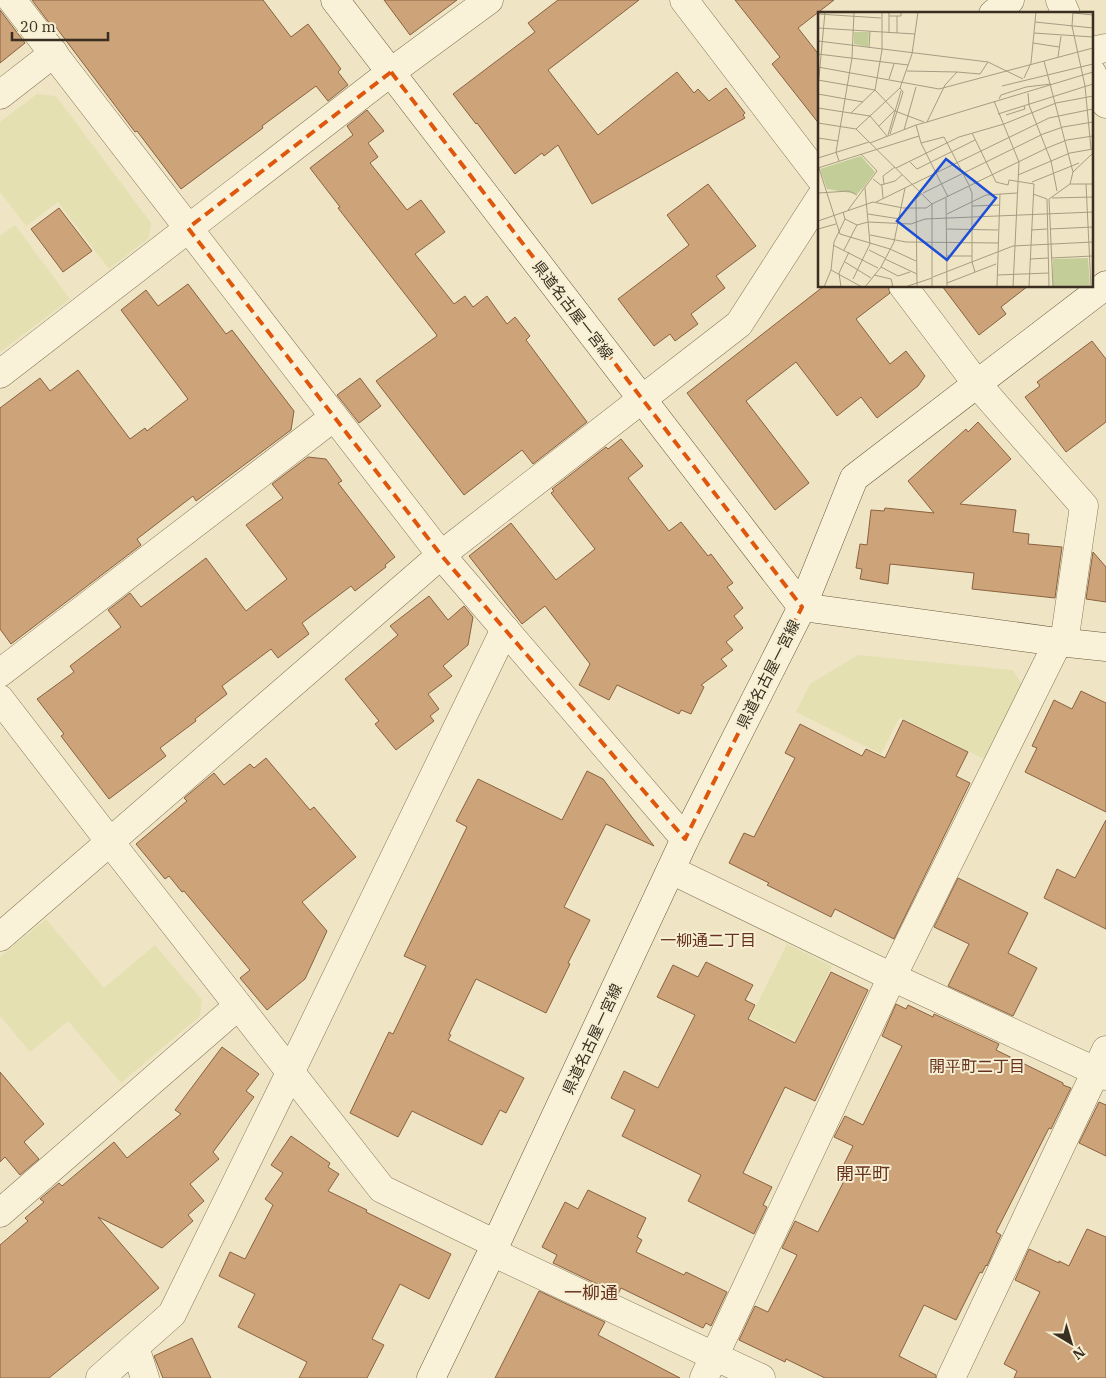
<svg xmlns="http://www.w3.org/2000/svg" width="1106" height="1378" font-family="'IBM Plex Serif','Noto Sans JP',serif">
<rect width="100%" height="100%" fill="#efe5c4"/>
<g fill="#e4e0b2">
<path d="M37,94L56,96L151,223L149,238L109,269L58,202L26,226L0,192V122Z"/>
<path d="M15,225L70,299L0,352V236Z"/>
<path d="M858,655L1013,670L1022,684L984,759L900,717L881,754L796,712L810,684Z"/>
<path d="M46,919L104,988L155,945L202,1000L200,1016L121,1083L68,1021L30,1052L0,1016V957Z"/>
<path d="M787,944L832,966L795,1040L750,1018Z"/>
</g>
<g fill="#cda37a" stroke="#896240">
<path d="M32,0H263L291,37L308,24L341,69L338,72L348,85L328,101L316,86L262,126L263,128L181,189L137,131L135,132L52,22L50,24Z"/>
<path d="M384,0H457L410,35Z"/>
<path d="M558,0H639L548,70L598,135L677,72L694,93L698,89L709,101L726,88L745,113L743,115L745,118L592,204L558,145L544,156L542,153L515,174L477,123L476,124L453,94L535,32L528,23Z"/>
<path d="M735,0H834L798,28L820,56V125L772,64L780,57Z"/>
<path d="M0,10L25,43L0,63Z"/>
<path d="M367,110L384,131L368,143L378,157L370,163L407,210L421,200L445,232L415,254L454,304L465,296L473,307L487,296L507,324L515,317L530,336L526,340L587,422L533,464L522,450L464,495L376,381L437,336L436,334L338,208L340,207L310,168L353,135L347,126Z"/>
<path d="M708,184L756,246L716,276L725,288L691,314L698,324L675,341L670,334L654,346L618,299L689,245L667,215Z"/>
<path d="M59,208L92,251L63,272L31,229Z"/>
<path d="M188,284L226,334L232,330L294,411L291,430L196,501L193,496L137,539L141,545L11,644L0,629V408L40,378L50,391L78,370L130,439L145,428L147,431L188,399L121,310L146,290L158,306Z"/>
<path d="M824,286H888L890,293L856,319L890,364L906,351L925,376L918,386L877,418L861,397L837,416L796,362L746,401L809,483L775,510L687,393Z"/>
<path d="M942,286H1028L1001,307L1006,314L979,335Z"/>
<path d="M1092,341L1106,359V422L1066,452L1025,397L1040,386L1037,382Z"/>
<path d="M360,378L381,406L359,423L337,395Z"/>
<path d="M978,422L1011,459L960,504L1016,510L1013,532L1029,534L1028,544L1062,547L1055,598L972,589L974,573L890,564L888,584L860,579L862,569L856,568L860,544L867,545L871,510L884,511L885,508L934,513L908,481L966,429L968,432Z"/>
<path d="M621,439L643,466L628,478L669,531L681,522L708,556L711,554L733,583L727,587L743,608L734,616L743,628L726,642L733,650L721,659L727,666L701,685L704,687L691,714L681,710L679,714L617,685L609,700L579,685L590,664L545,606L522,624L469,556L511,523L556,580L595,549L551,493L554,491L552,489L606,447L608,449Z"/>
<path d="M308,457L326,459L342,481L338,483L395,557L385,565L386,567L355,591L351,586L302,623L309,634L278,658L271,649L222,686L227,694L195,719L196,721L160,748L166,756L109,799L61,736L64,734L37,699L74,672L70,666L121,627L108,610L130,593L141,607L206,558L246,611L287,579L246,525L283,498L272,484Z"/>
<path d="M1093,552L1106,567V602L1086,599Z"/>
<path d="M429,596L448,620L464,606L473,617L468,645L443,666L452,676L428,694L439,709L430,716L434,721L396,750L375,724L379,721L345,679L398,635L390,626Z"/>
<path d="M1081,691L1106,703V812L1025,772L1037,748L1032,746L1054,700L1072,709Z"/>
<path d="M903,720L968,752L956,776L970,783L894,939L835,909L831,917L767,885L769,883L729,863L744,833L754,837L795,758L785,753L800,724L862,756L866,749L885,758Z"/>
<path d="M266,758L310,810L314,807L356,857L302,902L327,931L305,979L267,1010L240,978L250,970L184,891L182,892L169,876L165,879L136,844L187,801L184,798L214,773L224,785L250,764L254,768Z"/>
<path d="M587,771L603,779L654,846L606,824L564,907L590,920L568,963L570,964L546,1013L476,979L449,1034L451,1035L448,1040L524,1078L506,1113L500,1110L482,1145L412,1111L398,1137L350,1113L389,1032L393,1034L426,966L404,956L467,827L456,821L478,779L562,820Z"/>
<path d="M1106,820V929L1044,898L1057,869L1075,878Z"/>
<path d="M958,878L1028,913L1008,953L1037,968L1013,1016L948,986L969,944L934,927Z"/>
<path d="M706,962L753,985L745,1000L755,1005L748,1019L795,1043L831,972L868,990L815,1101L785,1087L743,1173L772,1187L763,1205L767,1207L754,1234L688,1201L701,1175L622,1136L635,1110L611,1098L624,1071L658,1088L695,1015L657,997L673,965L698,977Z"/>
<path d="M896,1004L906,1009L908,1005L933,1017L934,1014L999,1044L996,1050L1063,1083V1085L1071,1088L1051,1129L1049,1128L996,1232L1001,1235L987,1266L986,1265L982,1273L980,1272L956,1320L924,1305L899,1356L936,1375V1378H825L786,1359L785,1362L739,1340L755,1306L768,1312L797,1255L782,1248L795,1221L818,1232L843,1183L836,1180L853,1146L834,1137L845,1116L863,1125L902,1046L882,1036Z"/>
<path d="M222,1047L259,1074L246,1091L254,1097L213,1152L219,1159L190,1184L204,1201L188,1215L193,1221L162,1248L98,1217L159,1288L49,1378H0V1245L28,1221L25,1218L44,1202L40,1199L59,1183L62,1186L114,1142L127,1158L181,1114L175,1110Z"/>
<path d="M0,1072L44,1124L24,1142L39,1159L20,1175L5,1157L0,1162Z"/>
<path d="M1099,1102L1106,1105V1156L1079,1143Z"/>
<path d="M291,1136L330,1163L328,1167L339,1174L328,1191L367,1210L366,1212L451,1254L429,1299L400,1284L372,1339L384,1345L367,1378H299L307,1362L238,1327L255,1294L219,1276L230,1252L245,1259L273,1205L265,1199L283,1173L271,1165Z"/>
<path d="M588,1190L646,1218L637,1237L642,1240L636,1252L684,1275L686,1272L727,1292L711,1326L706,1323L703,1328L621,1288L618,1294L553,1263L557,1255L542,1247L565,1202L578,1209Z"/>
<path d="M1087,1229L1106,1237V1378H1014L1017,1371L1004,1364L1040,1292L1015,1280L1029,1249L1059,1263V1261L1069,1266Z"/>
<path d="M539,1291L605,1322L598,1335L680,1378H495Z"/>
<path d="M192,1338L211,1378H163L154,1356Z"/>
</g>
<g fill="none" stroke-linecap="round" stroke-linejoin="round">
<g stroke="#89775a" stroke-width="29">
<g id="street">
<path d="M12,0L441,555L685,839"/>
<path d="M684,0L820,178"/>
<path d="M1060,0L1066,14"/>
<path d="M993,14L1010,0"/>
<path d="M1092,51L1106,48"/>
<path d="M1092,73L1106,104"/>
<path d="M0,95L54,53"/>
<path d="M903,286L977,384L1084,506L1064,643"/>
<path d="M0,374L391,72L489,0"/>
<path d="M0,673L334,417"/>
<path d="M0,699L110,842L382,1189L496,1244"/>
<path d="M671,870L892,977L1106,1076"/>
<path d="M0,937L441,555L739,324L820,198"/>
<path d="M0,1213L238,1006"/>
<path d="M492,1252L761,1378"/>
<path d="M135,1347L145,1378"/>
<path d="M100,1378L172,1314L290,1073L505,629"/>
<path d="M704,1378L892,977L1058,642"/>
<path d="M951,1378L1106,1050"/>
</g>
</g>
<g stroke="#6b583e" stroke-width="29">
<g id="secondary">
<path d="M335,0L802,607"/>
<path d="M802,607L1058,642L1106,647"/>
<path d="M431,1378L492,1252L685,839L802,607L854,478L1106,285"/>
</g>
</g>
<use href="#street" stroke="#f9f2d8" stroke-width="28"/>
<use href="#secondary" stroke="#f9f2d8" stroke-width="28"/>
</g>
<path fill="none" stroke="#df570d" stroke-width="4" stroke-dasharray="10 6" stroke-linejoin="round" d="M391,72L802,607L685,839L441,555L188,228Z"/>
<g text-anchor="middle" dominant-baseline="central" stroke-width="4" stroke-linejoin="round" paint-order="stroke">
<g font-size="15" fill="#392e1f" stroke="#f6efd4">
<text transform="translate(573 310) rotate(52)">県道名古屋一宮線</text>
<text transform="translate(768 674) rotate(-63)">県道名古屋一宮線</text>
<text transform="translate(592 1039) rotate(-65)">県道名古屋一宮線</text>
</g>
<g font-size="16" fill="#66321e" stroke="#f6efd4">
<text x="708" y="940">一柳通二丁目</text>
<text x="977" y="1066">開平町二丁目</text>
</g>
<g font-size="18" fill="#66321e" stroke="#f6efd4">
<text x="863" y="1173">開平町</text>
<text x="591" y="1292">一柳通</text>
</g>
</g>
<g transform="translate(818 12)">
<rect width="275" height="275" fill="#efe5c4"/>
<path d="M36,20H51L50,35L36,32ZM43,144L57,160L46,175L39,182L9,177L2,157ZM270,246L272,275H235V247Z" fill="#c3cd98"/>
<path fill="none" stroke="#a69c82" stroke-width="1" d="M255,0L254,14L267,74L273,137M255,1L275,3M0,2L63,6M71,4H83V0M217,10L275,16M0,16L97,22M71,21V0M79,21V4M216,21L275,25M0,29L170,50L205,67M215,31L241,35M51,36L52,19M0,42L90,53M240,45L243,24M226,49L255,160M0,55L121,77L275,36M89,59L139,60M206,66L213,51L218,0M71,67L76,52M0,68L57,78L77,99L106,110M184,74L275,52M0,76L7,0M210,81L211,93L233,149L239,179M0,82L45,90M181,87L183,83L208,75L233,72M176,89L201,150L195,275M0,96L52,104L69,124M33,101L57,78L64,38V0M180,102L275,72M188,103L207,97L206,94M109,110L275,60M0,111L38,117L82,76L94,42L100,0M61,114L76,99M86,118L98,75M154,121L178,170L190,173L191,168L216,172L211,275M72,122L85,80L82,76M70,123L83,79M0,126L20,129M52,131L98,113M103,131L126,125L151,173M0,146L51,130M21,149L18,140L34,46L36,0M91,149L99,157L157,128M0,153L22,222L72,237L98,249M0,156L101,124M78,156L141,125L186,112L238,91L275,84M200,163L252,141L275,137M55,167L64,174L65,186M214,170L261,151M66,172L65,164L77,155M252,172H275M268,172L273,275M63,173L77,169L84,163M151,174L154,181V250L157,260M0,181L31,179L39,183M105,181L225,122L245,115L275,110M215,182L229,187L231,275M130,185L103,131L98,113L109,110L127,73L139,60L162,62L170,50M128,186L129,275M234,186L275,185M58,190L231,106L275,97M154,194L182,193M30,198L59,159L43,142M25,200L27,207L39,213M50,202L82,207M129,202L168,183L199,181M0,209L55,190L85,196H108L114,192L38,117M0,217L18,212M129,217L180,218M232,217L275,215M213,218L229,217M52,223L88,230L180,231M15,233L60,256M26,238L39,213L50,210L93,212L107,207L275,200M51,238L67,246M129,244H154M233,246L275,244M67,247L99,262M212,247L230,246M27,250L53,266M63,255L80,264L92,260M13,258L44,275M56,263L73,267L75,275M179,263L231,261M115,265L195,234L275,230M35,267L52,232L47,176M129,271L178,252M6,275L13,258L16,230L27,207M23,275L21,261L31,240M47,275L63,255L76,230L87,176M87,275L114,266M99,275L98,187L104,181M114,275V192L229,136L249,128L275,124M179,275L182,182M235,275L231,187L252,172L255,160L275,141"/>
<path fill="#1d4ed8" fill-opacity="0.15" stroke="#1d4ed8" stroke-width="2.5" d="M128,147L178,186L129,248L79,209Z"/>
<rect width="275" height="275" fill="none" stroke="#392e1f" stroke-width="2.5"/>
</g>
<g transform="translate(1071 1343) rotate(142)" stroke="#f6efd4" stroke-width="4" paint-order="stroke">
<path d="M0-4L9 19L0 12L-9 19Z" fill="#392e1f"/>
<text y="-8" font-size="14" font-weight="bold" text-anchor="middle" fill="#392e1f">N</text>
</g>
<path d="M12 32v8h96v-8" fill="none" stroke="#392e1f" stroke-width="2.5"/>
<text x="20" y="32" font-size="15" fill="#392e1f" stroke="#f6efd4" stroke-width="4" paint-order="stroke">20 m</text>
</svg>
